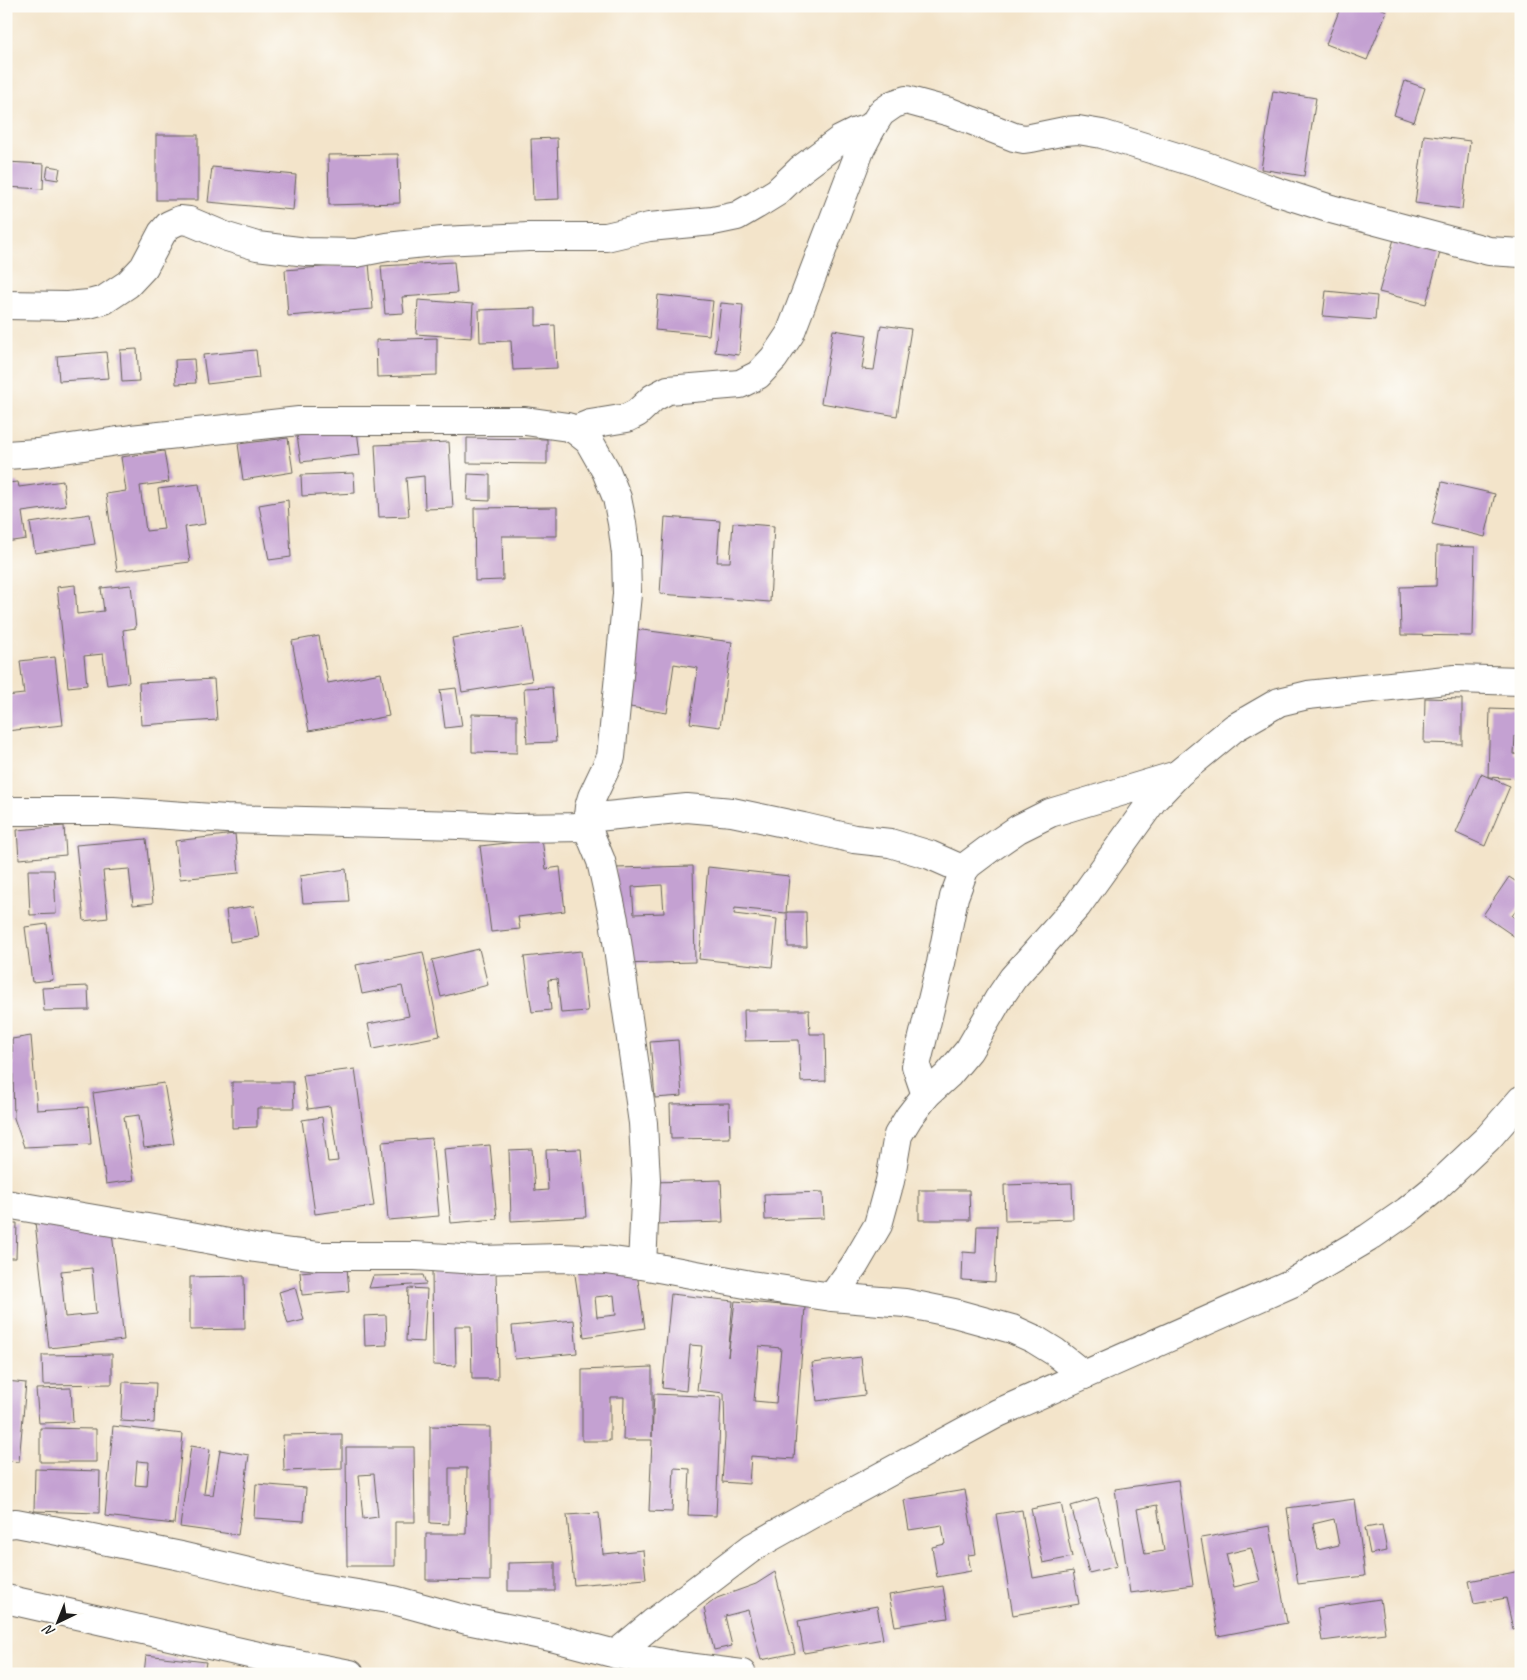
<svg xmlns="http://www.w3.org/2000/svg" width="1527" height="1680" font-family="Caveat,sans-serif">
<rect width="100%" height="100%" fill="#fdfcf7"/>
<filter id="ink" filterUnits="userSpaceOnUse"><feTurbulence type="fractalNoise" baseFrequency=".02" numOctaves="2"/><feDisplacementMap in="SourceGraphic" scale="10" xChannelSelector="R" yChannelSelector="G"/><feConvolveMatrix kernelMatrix="1 2 1 2 8 2 1 2 1" color-interpolation-filters="sRGB"/></filter>
<filter id="wash" filterUnits="userSpaceOnUse"><feTurbulence type="fractalNoise" baseFrequency=".0096" numOctaves="4" result="noise"/><feDisplacementMap in="SourceGraphic" scale="20" xChannelSelector="R" yChannelSelector="G"/><feGaussianBlur stdDeviation="1.12" result="paint"/><feColorMatrix in="noise" values="0 0 0 0 0 0 0 0 0 0 0 0 0 0 0 0 0 1.4 0 .05"/><feComposite in="paint" operator="in"/></filter>
<g filter="url(#wash)">
<rect width="100%" height="100%" fill="#f3e4ca"/>
<g id="blocks">
<g fill="#c4a1d2" fill-rule="evenodd">
<path d="M1341,6H1375L1387,11L1367,60L1326,44Z"/>
<path d="M1405,81L1425,88L1414,122L1394,115Z"/>
<path d="M1273,91L1316,98L1304,176L1261,169Z"/>
<rect x="156" y="135" width="42" height="65"/>
<path d="M1424,135L1470,141L1462,209L1415,203Z"/>
<path d="M557,138L559,199L533,200L531,139Z"/>
<path d="M398,154L400,203L329,205L328,155Z"/>
<path d="M6,162L44,164L43,189L6,187Z"/>
<path d="M48,166L60,168L58,180L46,178Z"/>
<path d="M212,167L296,175L293,210L208,202Z"/>
<path d="M1396,232L1442,245L1426,304L1379,292Z"/>
<path d="M454,262L457,293L402,297L404,313L385,314L381,266Z"/>
<path d="M369,263L373,309L288,316L285,270Z"/>
<path d="M1326,291L1377,296L1375,320L1323,316Z"/>
<path d="M658,295L713,301L709,335L655,330Z"/>
<path d="M418,300L473,304L471,338L416,334Z"/>
<path d="M721,303L743,305L739,355L715,352Z"/>
<path d="M536,308V326L555,325L557,368L513,370L511,341L480,342L479,310Z"/>
<path d="M881,325L911,329L897,416L821,403L833,330L867,335L862,369L874,370Z"/>
<path d="M437,338V375L377,377L376,340Z"/>
<path d="M137,349L139,381L122,382L120,350Z"/>
<path d="M256,350L259,378L207,384L203,355Z"/>
<path d="M106,352L109,378L59,381L57,356Z"/>
<path d="M194,359L196,383L176,384L175,360Z"/>
<path d="M356,422L360,455L301,462L296,429Z"/>
<path d="M288,438L293,472L243,480L238,444Z"/>
<path d="M467,438L547,439V464L467,463Z"/>
<path d="M449,442L453,508L425,509L424,476L406,478L409,516L379,517L375,445Z"/>
<path d="M164,451L169,482L140,486L146,531L164,529L158,489L199,484L205,524L185,527L190,562L117,571L106,494L126,491L121,457Z"/>
<path d="M354,473L355,493L302,496L301,475Z"/>
<path d="M468,474L490,475V501L467,500Z"/>
<path d="M63,481L66,506L22,512L26,539L6,542V483L18,482L19,487Z"/>
<path d="M1442,482L1495,494L1485,537L1432,524Z"/>
<path d="M288,500L291,557L269,560L259,505Z"/>
<path d="M557,507V536H502L503,580L475,581L474,508Z"/>
<path d="M90,514L95,544L35,553L30,523Z"/>
<path d="M665,517L720,521L717,562H730L733,523L774,526L770,602L660,594Z"/>
<path d="M1437,546L1475,547L1473,636L1401,635L1400,587L1436,586Z"/>
<path d="M75,585L77,614L104,611L101,588L131,585L136,628L123,630L129,682L107,685L103,654L84,656L87,685L68,687L57,587Z"/>
<path d="M523,627L532,681L462,692L452,638Z"/>
<path d="M635,629L732,642L720,727L690,723L698,668L674,664L667,713L624,706Z"/>
<path d="M319,636L328,683L381,673L389,716L309,731L292,641Z"/>
<path d="M55,657L63,725L6,731V696L24,694L20,661Z"/>
<path d="M214,679L217,720L141,725L139,683Z"/>
<path d="M552,687L556,742L527,743L524,688Z"/>
<path d="M456,688L462,726L445,728L440,690Z"/>
<path d="M1425,698L1462,699V744L1424,743Z"/>
<path d="M1490,709L1518,710V715H1521V736H1515L1514,754L1521,755V779L1488,777L1510,786L1485,846L1456,833L1481,774L1488,777Z"/>
<path d="M472,714L517,715V753L472,752Z"/>
<path d="M64,826L66,855L19,859L17,830Z"/>
<path d="M235,834L239,873L180,879L175,841Z"/>
<path d="M146,839L153,903L133,905L129,869L103,871L108,918L84,921L76,845Z"/>
<path d="M542,839L546,869L560,867L565,911L518,917L520,929L491,932L480,846Z"/>
<path d="M693,866L695,962L618,964L615,868ZM662,885L664,913L634,914L632,887Z"/>
<path d="M708,867L789,876L786,913L735,908L734,914L777,919L772,967L699,959Z"/>
<path d="M346,869L349,901L303,903L300,876Z"/>
<path d="M28,870H54L56,914L30,915Z"/>
<path d="M1509,877L1521,885V904L1512,916L1521,922V941L1483,915Z"/>
<path d="M254,906L259,937L230,942L226,910Z"/>
<path d="M787,912H806L807,947H788Z"/>
<path d="M47,924L53,980L32,982L25,927Z"/>
<path d="M479,949L488,985L441,997L432,960Z"/>
<path d="M581,951L588,1011L561,1013L557,979L548,980L551,1010L532,1012L524,957Z"/>
<path d="M423,952L440,1036L373,1049L368,1024L409,1016L402,986L362,994L356,965Z"/>
<path d="M88,986L89,1010L44,1011L42,988Z"/>
<path d="M744,1010H809L810,1034H825L826,1081L801,1082L799,1040L745,1041Z"/>
<path d="M31,1036L37,1110L88,1107L91,1144L24,1147L14,1118L12,1039Z"/>
<path d="M678,1040L682,1096L655,1098L650,1042Z"/>
<path d="M355,1069L374,1206L315,1214L302,1120L322,1117L328,1162L338,1161L330,1106L308,1109L303,1075Z"/>
<path d="M232,1082H293L294,1108H257V1127L232,1128Z"/>
<path d="M164,1083L174,1144L144,1148L139,1115L124,1117L134,1180L106,1184L93,1093Z"/>
<path d="M729,1103L730,1138L671,1139L670,1104Z"/>
<path d="M432,1138L439,1216L388,1220L382,1142Z"/>
<path d="M490,1145L497,1219L451,1223L444,1149Z"/>
<path d="M532,1149L535,1191L548,1190L546,1150L581,1149L586,1217L511,1221L509,1150Z"/>
<path d="M721,1180L723,1222L656,1224L654,1182Z"/>
<path d="M1072,1183L1073,1219L1005,1221L1004,1185Z"/>
<path d="M919,1190H969L970,1220H919Z"/>
<path d="M823,1192L824,1218L765,1220L764,1194Z"/>
<path d="M110,1214L124,1340L49,1348L35,1222ZM92,1268L96,1314L65,1317L61,1271Z"/>
<path d="M6,1223H17L16,1258H6Z"/>
<path d="M977,1226H997L995,1282L962,1280L963,1252L976,1253Z"/>
<path d="M635,1259L645,1328L584,1337L574,1268ZM614,1295L616,1315L597,1317L595,1297Z"/>
<path d="M347,1268L349,1291L302,1295L300,1272Z"/>
<path d="M432,1269H496L498,1379H472L471,1326H455L456,1366L433,1365Z"/>
<path d="M423,1275L426,1284L369,1288L373,1276Z"/>
<path d="M244,1276L245,1329L190,1330V1277Z"/>
<path d="M295,1287L304,1320L288,1324L279,1292Z"/>
<path d="M408,1288L427,1289L424,1342L406,1341Z"/>
<path d="M671,1294L733,1301L728,1357L735,1301L805,1307L794,1459L751,1456L749,1484L722,1482L725,1438L724,1393L697,1390L702,1346L690,1345L686,1391L662,1388ZM759,1346L781,1348L776,1403L754,1401Z"/>
<path d="M386,1315L387,1345L365,1346L364,1316Z"/>
<path d="M574,1320L577,1353L515,1359L512,1326Z"/>
<path d="M112,1354V1384L43,1385L42,1355Z"/>
<path d="M861,1357L865,1395L817,1401L812,1363Z"/>
<path d="M652,1367V1437L654,1394L721,1397L716,1516L688,1515L690,1469L674,1468L672,1512L649,1511L652,1440H623L624,1397H610V1441H582V1370Z"/>
<path d="M6,1381L26,1383L19,1462L6,1461Z"/>
<path d="M123,1382L156,1383L154,1423L121,1421Z"/>
<path d="M71,1388L73,1422L39,1423L36,1389Z"/>
<path d="M113,1426L183,1434L174,1524L105,1516ZM137,1461L149,1462L147,1486L135,1485Z"/>
<path d="M430,1426L490,1427V1581L426,1580V1534H466L467,1468H449V1524L430,1523Z"/>
<path d="M40,1428L96,1429V1462H40Z"/>
<path d="M342,1434V1469L284,1471L283,1435Z"/>
<path d="M191,1446L210,1449L204,1494L213,1495L220,1450L249,1455L238,1535L180,1527Z"/>
<path d="M346,1447H414L415,1522H395V1566H347ZM374,1474L378,1517L363,1519L359,1475Z"/>
<path d="M35,1469L100,1471L99,1513L34,1511Z"/>
<path d="M1178,1480L1193,1585L1130,1593L1115,1489ZM1157,1505L1164,1551L1145,1554L1137,1509Z"/>
<path d="M256,1484L306,1488L304,1521L254,1518Z"/>
<path d="M965,1490L976,1554L968,1555L971,1571L937,1577L932,1547L945,1544L942,1525L909,1530L904,1500Z"/>
<path d="M1098,1498L1117,1566L1089,1573L1071,1506Z"/>
<path d="M1355,1499L1365,1576L1298,1584L1287,1508ZM1334,1519L1339,1545L1318,1550L1313,1524Z"/>
<path d="M1061,1503L1072,1557L1043,1563L1031,1509Z"/>
<path d="M1022,1510L1033,1578L1073,1571L1079,1604L1013,1615L996,1514Z"/>
<path d="M599,1513L603,1554L643,1550L646,1579L574,1585L567,1515Z"/>
<path d="M1382,1525L1387,1551L1370,1554L1365,1528Z"/>
<path d="M1270,1526L1287,1623L1218,1636L1201,1538ZM1251,1548L1260,1581L1234,1587L1226,1554Z"/>
<path d="M555,1562V1591H508V1563Z"/>
<path d="M1520,1571L1521,1627L1513,1629L1506,1598L1474,1604L1469,1581Z"/>
<path d="M775,1572L795,1653L761,1660L748,1610L725,1616L732,1646L714,1650L704,1608L717,1598L756,1584Z"/>
<path d="M943,1586L948,1618L895,1626L889,1595Z"/>
<path d="M1380,1599L1385,1633L1322,1641L1317,1608Z"/>
<path d="M877,1606L883,1639L804,1653L798,1621Z"/>
<path d="M146,1655L206,1662L204,1674H144Z"/>
</g>
</g>
</g>
<g filter="url(#ink)">
<use href="#blocks" fill-opacity="0" stroke="#676259" stroke-width="1"/>
<g fill="none" stroke-linecap="round" stroke-linejoin="round">
<g stroke="#676259" stroke-width="30">
<g id="street">
<path d="M6,305L67,306L89,304L104,300L128,284L144,267L162,233L169,225L180,220L189,221L227,237L257,246L307,252L356,253L387,247L442,241L529,237H606L649,227L713,221L737,216L756,205L777,192L800,170L840,140L856,132L872,127"/>
<path d="M575,430L590,424L627,418L637,413L653,398L668,390L740,384L758,375L774,358L790,334L861,148L872,127L881,113L894,104L906,100L950,112L1014,137L1024,139L1031,138L1065,131L1078,130L1102,134L1203,165L1269,189L1331,209L1489,251L1521,253"/>
<path d="M6,455L37,453L131,439L299,421H525L568,427L575,430L589,441L606,471L617,498L622,523L626,554L627,594L611,757L592,797L589,807L587,827L601,861L614,920L643,1123L646,1180L642,1265"/>
<path d="M6,811H113L226,819L459,825L514,828L587,827"/>
<path d="M587,818L687,808L732,812L803,827L854,839L890,843L930,855L964,870"/>
<path d="M926,1095L916,1066L941,963L954,897L964,870L969,864L989,849L1018,829L1050,813L1177,775"/>
<path d="M6,1204L159,1230L255,1248L292,1253L319,1256H415L479,1260L561,1258L606,1260L642,1265L751,1285L832,1297L905,1303L954,1313L1012,1329L1034,1339L1055,1352L1084,1375"/>
<path d="M832,1297L854,1266L878,1225L890,1181L898,1135L909,1117L926,1095L948,1075L969,1050L998,1000L1013,978L1077,906L1153,800L1178,774L1234,728L1279,702L1308,695L1455,679L1521,681"/>
<path d="M6,1524L16,1523L53,1530L181,1556L308,1586L394,1600L467,1620L551,1637L616,1654L679,1666L742,1674"/>
<path d="M616,1654L653,1623L753,1547L810,1515L998,1413L1292,1283L1368,1238L1407,1211L1434,1189L1488,1138L1521,1100"/>
</g>
</g>
<g stroke="#676259" stroke-width="30">
<path id="secondary" d="M6,1599L267,1658L350,1674"/>
</g>
<use href="#street" stroke="#fff" stroke-width="28"/>
<use href="#secondary" stroke="#fff" stroke-width="28"/>
</g>
</g>
<rect width="1527" height="1680" fill="none" stroke="#fdfcf7" stroke-width="25"/>
<g transform="translate(58 1622) rotate(223)" stroke="#fdfcf7" stroke-width="4" paint-order="stroke">
<path d="M0-4L9 19L0 12L-9 19Z" fill="#1c1c1c"/>
<text y="-8" font-size="14" font-weight="bold" text-anchor="middle" fill="#1c1c1c">N</text>
</g>
</svg>
